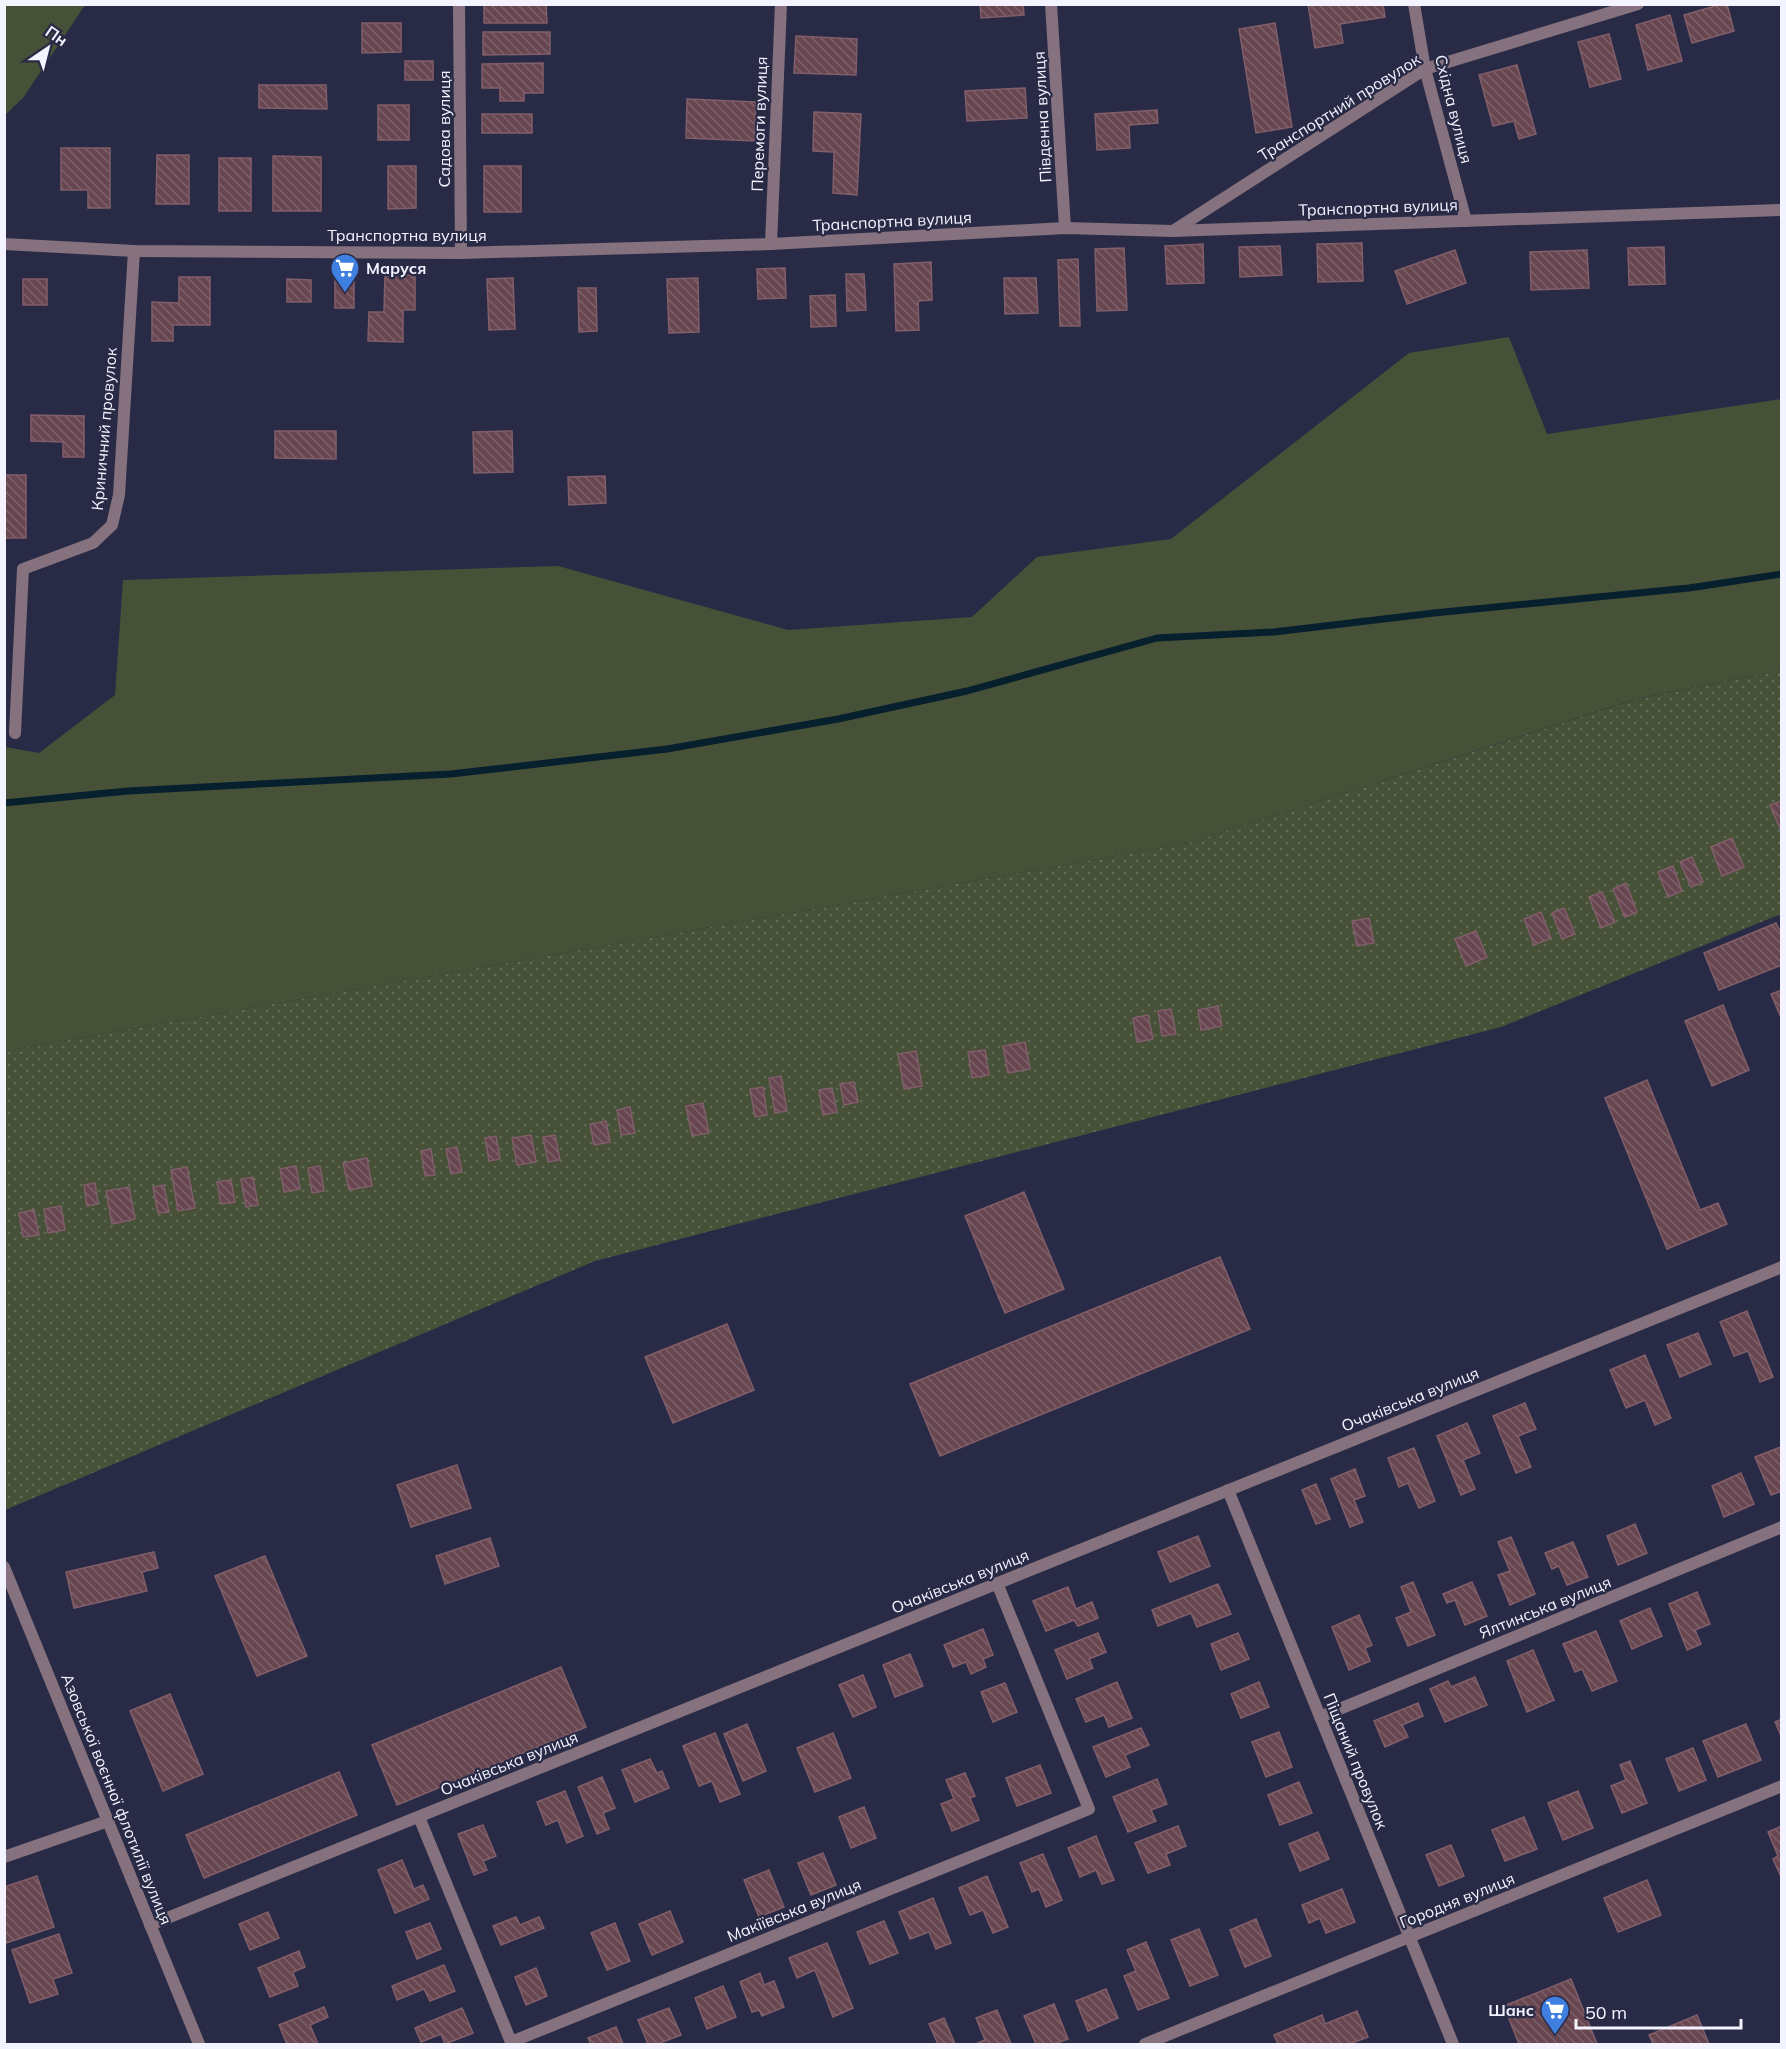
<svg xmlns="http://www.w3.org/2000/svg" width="1786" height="2049" font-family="Mulish,sans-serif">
<defs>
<pattern id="park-dots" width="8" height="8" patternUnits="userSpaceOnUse" patternTransform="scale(1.5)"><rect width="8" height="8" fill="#465138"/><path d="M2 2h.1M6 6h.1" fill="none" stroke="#616b56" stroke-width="1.8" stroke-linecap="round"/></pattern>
<pattern id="building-back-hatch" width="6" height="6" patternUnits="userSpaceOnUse" patternTransform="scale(1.5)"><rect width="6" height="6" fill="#674650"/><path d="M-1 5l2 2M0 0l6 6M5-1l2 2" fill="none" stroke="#7d616a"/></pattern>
</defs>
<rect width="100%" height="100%" fill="#292b46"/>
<g fill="#465138">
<path d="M5,4L85,5L23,98L5,115Z"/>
<path d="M1509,337L1547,434L1781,399V670L1636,699L1189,843L5,1051V747L39,753L115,695L123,580L558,566L788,630L972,617L1037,557L1171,539L1409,353Z"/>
</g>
<path fill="url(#park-dots)" d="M1781,670V914L1501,1027L595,1261L5,1510V1051L1189,843L1637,699Z"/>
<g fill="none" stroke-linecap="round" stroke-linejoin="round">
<path stroke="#06202d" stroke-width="7" d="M4,803L128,791L451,774L667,749L838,719L967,691L1157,638L1274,632L1434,613L1689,588L1782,574"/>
</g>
<g fill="url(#building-back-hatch)" stroke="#815e69" stroke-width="1.5">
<path d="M484,4H546L547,23H484Z"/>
<path d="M980,4H1023L1024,15L981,18Z"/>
<path d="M1308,4H1383L1385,17L1340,24L1343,43L1315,48Z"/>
<path d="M1722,4H1727L1734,31L1692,43L1684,15Z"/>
<path d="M1670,15L1682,61L1648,70L1636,25Z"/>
<path d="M362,23H401V52L362,53Z"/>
<path d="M1275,23L1292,127L1256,133L1239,29Z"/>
<path d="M483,32H550V54L483,55Z"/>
<path d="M1609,34L1621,79L1590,87L1578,42Z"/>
<path d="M796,36L857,39L856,75L794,73Z"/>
<rect x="405" y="61" width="28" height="19"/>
<path d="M543,63V93H524V101H500V88H482V64Z"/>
<path d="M1517,65L1536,134L1519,139L1514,121L1493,126L1479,75Z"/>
<path d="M259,85H326L327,109L259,108Z"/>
<path d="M1025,88L1027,118L967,121L965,91Z"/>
<path d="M687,99L756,102L754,141L686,138Z"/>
<rect x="378" y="105" width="31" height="35"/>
<path d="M1157,110L1158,123L1129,125L1130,148L1097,150L1095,114Z"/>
<path d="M814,112L861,114L857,195L833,193L834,152L813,151Z"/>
<rect x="482" y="114" width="50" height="19"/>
<path d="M61,148H110V208H88V190H61Z"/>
<path d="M157,155H189V204H156Z"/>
<path d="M273,156L321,157V211H273Z"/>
<rect x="219" y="158" width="32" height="53"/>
<path d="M388,166H416V208L388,209Z"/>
<rect x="484" y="166" width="37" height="46"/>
<path d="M1362,243L1363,281L1318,282L1317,244Z"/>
<path d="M1203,244L1204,283L1167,284L1165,246Z"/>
<path d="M1280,246L1282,275L1240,277L1239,247Z"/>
<path d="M1664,247L1665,284L1629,285L1628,248Z"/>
<path d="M1124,248L1127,310L1097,311L1095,249Z"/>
<path d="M1455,250L1466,283L1407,304L1395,271Z"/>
<path d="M1587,250L1589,288L1531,290L1530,252Z"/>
<path d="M1078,259L1080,326H1060L1058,260Z"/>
<path d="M931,262L932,300L918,301L919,330L896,331L894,264Z"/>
<path d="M785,268L786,298L758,299L757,269Z"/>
<path d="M846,274H864L866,310L847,311Z"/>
<path d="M385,275H415V310H403V342L368,341L369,312H384Z"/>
<path d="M179,277H210V325H173V341H152V302L179,303Z"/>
<path d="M354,277V308H335V278Z"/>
<path d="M513,278L515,329L489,330L487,279Z"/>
<path d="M698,278L699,332L669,333L667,279Z"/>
<path d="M1004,278H1036L1038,313L1005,314Z"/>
<rect x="23" y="279" width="24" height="26"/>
<path d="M287,279L311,280V302H287Z"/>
<path d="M578,288H596L597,331L579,332Z"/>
<path d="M835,295L836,326L811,327L810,296Z"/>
<path d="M31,415L84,416V457H63V442L31,441Z"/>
<path d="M275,431H336V459L275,458Z"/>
<path d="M512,431L513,472L474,473L473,432Z"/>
<rect x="4" y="475" width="22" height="63"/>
<path d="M605,476L606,503L569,505L568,477Z"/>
<path d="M1782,801V833L1770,805Z"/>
<path d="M1732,838L1744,867L1722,876L1711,847Z"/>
<path d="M1692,857L1703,882L1691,887L1680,862Z"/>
<path d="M1673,866L1682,891L1668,897L1658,872Z"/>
<path d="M1626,883L1637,912L1625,917L1613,889Z"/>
<path d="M1602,892L1615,922L1601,928L1589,897Z"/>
<path d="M1564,908L1575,934L1562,939L1552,913Z"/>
<path d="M1541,912L1551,938L1534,945L1524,919Z"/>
<path d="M1369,918L1374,943L1357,946L1352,921Z"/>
<path d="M1776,923L1782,935V965L1719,990L1704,953Z"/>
<path d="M1476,931L1487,957L1466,966L1455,939Z"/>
<path d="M1782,990V1020L1771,994Z"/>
<path d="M1723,1005L1749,1070L1712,1086L1685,1021Z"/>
<path d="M1218,1006L1222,1026L1201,1030L1198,1010Z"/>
<path d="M1171,1009L1176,1034L1162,1036L1158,1011Z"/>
<path d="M1148,1015L1153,1039L1137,1042L1133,1018Z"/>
<path d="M1025,1042L1030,1069L1008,1073L1003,1046Z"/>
<path d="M985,1050L989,1075L972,1078L968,1052Z"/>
<path d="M916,1051L922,1086L904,1089L898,1054Z"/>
<path d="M781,1076L787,1111L775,1113L769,1078Z"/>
<path d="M1647,1080L1700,1210L1718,1203L1727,1224L1667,1249L1605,1098Z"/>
<path d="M854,1082L858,1102L844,1105L840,1084Z"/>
<path d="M763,1087L767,1115L755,1117L750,1089Z"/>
<path d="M832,1088L837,1112L823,1115L819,1090Z"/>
<path d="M703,1103L709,1133L692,1136L686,1106Z"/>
<path d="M630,1107L635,1133L621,1135L617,1110Z"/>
<path d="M606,1121L610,1142L594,1145L590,1124Z"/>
<path d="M531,1135L536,1162L517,1165L512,1138Z"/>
<path d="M555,1135L560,1160L548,1162L543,1137Z"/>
<path d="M496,1136L500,1159L489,1161L485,1138Z"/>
<path d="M457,1147L462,1172L451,1174L446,1149Z"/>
<path d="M431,1149L435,1175L425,1176L421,1151Z"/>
<path d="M367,1158L372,1186L349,1190L343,1163Z"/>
<path d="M296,1166L300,1189L284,1192L280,1169Z"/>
<path d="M320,1166L324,1191L312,1193L308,1168Z"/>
<path d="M187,1167L195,1208L178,1211L171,1170Z"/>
<path d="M253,1177L258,1205L246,1207L241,1179Z"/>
<path d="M231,1180L235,1202L221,1204L217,1182Z"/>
<path d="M95,1183L98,1204L87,1206L84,1185Z"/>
<path d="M164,1185L169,1212L158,1213L153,1187Z"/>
<path d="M129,1187L135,1219L112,1224L106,1191Z"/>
<path d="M1024,1192L1064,1289L1005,1313L965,1216Z"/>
<path d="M61,1206L65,1230L48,1233L44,1209Z"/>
<path d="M34,1210L39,1235L23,1237L19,1213Z"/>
<path d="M1220,1257L1250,1329L940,1456L910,1384Z"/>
<path d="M1747,1311L1773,1377L1760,1382L1748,1351L1734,1356L1720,1322Z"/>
<path d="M727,1324L754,1390L673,1423L645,1357Z"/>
<path d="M1698,1333L1711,1364L1680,1377L1667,1345Z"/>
<path d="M1645,1355L1671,1418L1655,1425L1645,1400L1626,1408L1610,1370Z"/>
<path d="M1525,1403L1536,1429L1518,1436L1531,1467L1516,1473L1493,1416Z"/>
<path d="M1467,1423L1480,1453L1463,1460L1475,1489L1461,1495L1437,1436Z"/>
<path d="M1781,1447L1782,1491L1771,1495L1755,1457Z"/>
<path d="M1414,1448L1435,1501L1419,1508L1408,1483L1399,1487L1388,1458Z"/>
<path d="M457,1465L471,1508L411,1527L397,1485Z"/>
<path d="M1355,1469L1365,1496L1354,1500L1363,1522L1350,1527L1331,1479Z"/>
<path d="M1741,1473L1754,1504L1724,1517L1712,1486Z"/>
<path d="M1316,1484L1330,1519L1316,1524L1302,1490Z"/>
<path d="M1635,1524L1647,1553L1618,1565L1607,1536Z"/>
<path d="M1198,1536L1210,1566L1170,1582L1158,1552Z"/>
<path d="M1511,1537L1535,1594L1510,1605L1498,1575L1510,1571L1498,1542Z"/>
<path d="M490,1538L499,1566L445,1584L436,1556Z"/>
<path d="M1573,1542L1588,1577L1567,1585L1559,1566L1552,1569L1545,1553Z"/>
<path d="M154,1552L158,1568L142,1572L147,1591L74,1608L66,1572Z"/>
<path d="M265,1556L307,1656L257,1676L215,1576Z"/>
<path d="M1413,1582L1435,1635L1408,1646L1396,1618L1411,1612L1401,1587Z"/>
<path d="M1472,1582L1487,1616L1465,1625L1455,1600L1447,1603L1443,1594Z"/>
<path d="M1218,1584L1231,1614L1197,1627L1191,1613L1158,1626L1152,1610Z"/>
<path d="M1068,1587L1076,1609L1092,1602L1098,1618L1078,1626L1074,1620L1046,1631L1033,1601Z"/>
<path d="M1697,1592L1710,1624L1695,1630L1701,1644L1687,1650L1669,1604Z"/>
<path d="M1650,1608L1662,1636L1632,1649L1620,1621Z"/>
<path d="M1359,1615L1372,1645L1365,1648L1370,1661L1349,1670L1332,1627Z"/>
<path d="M983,1629L993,1655L983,1659L986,1667L971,1674L966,1662L953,1667L944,1645Z"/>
<path d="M1596,1631L1617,1681L1592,1691L1582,1669L1575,1672L1563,1644Z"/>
<path d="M1098,1633L1106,1652L1089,1659L1093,1668L1067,1679L1055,1650Z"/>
<path d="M1238,1633L1249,1659L1221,1670L1211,1644Z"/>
<path d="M1533,1650L1554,1700L1527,1712L1507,1661Z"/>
<path d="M910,1654L923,1686L895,1697L883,1665Z"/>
<path d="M561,1667L586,1727L397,1805L372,1745Z"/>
<path d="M863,1675L876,1707L853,1717L839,1685Z"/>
<path d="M1475,1677L1487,1705L1445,1722L1430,1689L1448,1681L1451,1687Z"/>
<path d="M1117,1682L1132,1718L1109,1727L1104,1715L1086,1722L1076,1699Z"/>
<path d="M1259,1682L1269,1707L1241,1718L1231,1694Z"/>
<path d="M1005,1683L1017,1712L993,1722L981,1692Z"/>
<path d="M170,1694L203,1774L163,1791L130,1711Z"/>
<path d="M1418,1703L1423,1716L1402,1725L1408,1737L1385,1747L1374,1721Z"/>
<path d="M1782,1719V1738L1775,1722Z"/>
<path d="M747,1724L766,1771L743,1781L724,1734Z"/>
<path d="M1746,1724L1761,1760L1718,1777L1703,1741Z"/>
<path d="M1141,1728L1149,1745L1125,1755L1130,1767L1106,1777L1093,1747Z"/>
<path d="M1279,1732L1292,1767L1266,1777L1252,1742Z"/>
<path d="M715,1733L740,1794L720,1802L712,1781L699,1786L683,1746Z"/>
<path d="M833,1733L851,1778L815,1792L797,1748Z"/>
<path d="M1693,1748L1706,1780L1679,1791L1666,1759Z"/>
<path d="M650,1759L657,1773L662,1771L669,1788L635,1802L622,1770Z"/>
<path d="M1630,1761L1647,1803L1622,1813L1611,1786L1626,1780L1620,1765Z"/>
<path d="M1040,1765L1051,1793L1017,1806L1006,1778Z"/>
<path d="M339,1772L357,1815L204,1878L186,1835Z"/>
<path d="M965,1773L975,1796L970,1798L979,1820L952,1831L941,1804L954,1799L946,1780Z"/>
<path d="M602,1777L615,1808L603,1813L609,1829L597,1834L578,1787Z"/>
<path d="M1157,1779L1167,1804L1151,1810L1156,1821L1128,1832L1113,1797Z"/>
<path d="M1299,1782L1312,1813L1280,1825L1268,1795Z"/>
<path d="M565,1791L583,1836L567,1843L558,1820L546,1825L537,1802Z"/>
<path d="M1578,1791L1593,1828L1563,1840L1548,1803Z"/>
<path d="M864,1807L876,1838L851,1848L839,1817Z"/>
<path d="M1524,1817L1537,1849L1505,1861L1492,1830Z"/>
<path d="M483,1825L496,1856L483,1861L487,1870L474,1875L458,1834Z"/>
<path d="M1178,1826L1186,1846L1166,1854L1170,1865L1148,1873L1135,1843Z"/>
<path d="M1782,1826V1879L1773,1859L1778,1856L1768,1832Z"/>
<path d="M1318,1832L1329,1859L1300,1871L1289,1844Z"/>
<path d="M1096,1836L1114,1880L1102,1884L1096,1870L1080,1877L1068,1848Z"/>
<path d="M1451,1845L1464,1876L1439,1886L1426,1855Z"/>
<path d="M823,1853L836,1885L811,1895L798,1863Z"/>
<path d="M1043,1854L1062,1900L1046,1907L1039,1889L1032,1892L1020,1863Z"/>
<path d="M402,1860L414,1889L423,1885L429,1899L395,1913L378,1870Z"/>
<path d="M769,1870L784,1907L759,1917L744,1880Z"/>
<path d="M37,1876L54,1927L6,1943L4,1938V1887Z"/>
<path d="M987,1876L1008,1927L993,1933L983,1910L970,1915L959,1888Z"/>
<path d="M1647,1880L1661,1915L1618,1932L1604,1898Z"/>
<path d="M1342,1889L1355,1922L1326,1933L1320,1918L1309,1923L1302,1905Z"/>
<path d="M933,1898L951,1943L936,1949L929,1932L910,1939L899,1912Z"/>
<path d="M670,1911L683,1942L652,1955L639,1924Z"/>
<path d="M268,1912L279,1938L250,1950L239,1924Z"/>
<path d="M516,1917L520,1925L539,1917L544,1928L501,1945L493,1926Z"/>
<path d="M1256,1919L1271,1956L1245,1967L1230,1930Z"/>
<path d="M884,1921L898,1953L870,1964L857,1932Z"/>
<path d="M430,1923L441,1949L417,1959L406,1932Z"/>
<path d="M615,1923L630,1961L607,1970L591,1933Z"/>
<path d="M1199,1929L1218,1975L1190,1986L1171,1940Z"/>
<path d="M59,1934L72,1973L53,1979L58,1994L30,2003L12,1950Z"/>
<path d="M1146,1942L1169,1998L1138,2010L1124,1976L1136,1971L1127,1950Z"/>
<path d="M827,1943L853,2008L833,2017L815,1970L797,1978L789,1958Z"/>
<path d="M299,1951L305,1967L293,1972L298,1986L270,1997L258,1968Z"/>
<path d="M444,1965L455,1991L430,2001L424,1989L397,2000L392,1986Z"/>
<path d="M536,1968L547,1996L526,2005L515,1977Z"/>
<path d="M760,1973L764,1985L774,1981L784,2007L762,2016L759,2010L752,2012L740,1982Z"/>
<path d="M1571,1979L1597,2044H1519L1504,2006Z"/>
<path d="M723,1986L736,2017L707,2029L695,1998Z"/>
<path d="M1106,1989L1118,2018L1088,2031L1076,2001Z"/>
<path d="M1054,2004L1068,2039L1054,2044H1036L1024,2016Z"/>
<path d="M324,2007L328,2017L310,2025L318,2044H287L279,2025Z"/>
<path d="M462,2008L473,2033L445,2044L441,2034L421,2042L415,2028Z"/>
<path d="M669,2008L681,2035L657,2044H648L638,2020Z"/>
<path d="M997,2010L1011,2044H979L978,2043L985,2040L976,2018Z"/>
<path d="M1357,2011L1368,2037L1349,2044H1278L1274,2035L1322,2015L1325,2024Z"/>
<path d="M1697,2015L1709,2044H1653L1649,2035Z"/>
<path d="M944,2018L955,2044H938L929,2024Z"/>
<path d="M616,2027L623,2044H591L588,2038Z"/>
</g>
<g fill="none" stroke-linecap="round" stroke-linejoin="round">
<g stroke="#86727e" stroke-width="12">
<path d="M459,4L461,253"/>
<path d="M1051,4L1065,228"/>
<path d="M1414,4L1425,69L1466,221"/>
<path d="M1173,231L1425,69L1638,4"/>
<path d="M4,244L134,251L461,253L771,244L1065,228L1172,231L1782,210"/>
<path d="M771,244L781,4"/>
<path d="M15,733L23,569L93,543L112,525L119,495L134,251"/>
<path d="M1228,1490L1453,2044"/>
<path d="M1320,1717L1782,1527"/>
<path d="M419,1817L511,2042L1089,1809L997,1583"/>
<path d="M4,1857L108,1821"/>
<path d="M150,1925L1782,1267"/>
<path d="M1145,2044L1782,1786"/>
</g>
<path stroke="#86727e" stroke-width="12" d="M4,1567L199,2044"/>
</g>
<defs>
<g id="supermarket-pin" transform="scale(1.5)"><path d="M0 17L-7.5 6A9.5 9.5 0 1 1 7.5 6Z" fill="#3f7fe0" stroke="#292b46"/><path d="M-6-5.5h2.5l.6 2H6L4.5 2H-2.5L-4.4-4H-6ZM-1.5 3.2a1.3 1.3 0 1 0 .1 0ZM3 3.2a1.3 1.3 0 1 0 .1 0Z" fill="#fff"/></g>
</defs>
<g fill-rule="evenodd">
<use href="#supermarket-pin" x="345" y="268"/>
<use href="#supermarket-pin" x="1555" y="2010"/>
</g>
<g text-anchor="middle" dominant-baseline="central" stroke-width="4.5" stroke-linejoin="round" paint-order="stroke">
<g font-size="16" fill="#f3f4ff" stroke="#292b46">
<text transform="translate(1339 107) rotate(-32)">Транспортний провулок</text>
<text transform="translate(1454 109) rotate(76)">Східна вулиця</text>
<text transform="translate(1042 117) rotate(-93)">Південна вулиця</text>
<text transform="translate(759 124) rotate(-88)">Перемоги вулиця</text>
<text transform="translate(444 129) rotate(-90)">Садова вулиця</text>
<text transform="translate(1378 207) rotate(-2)">Транспортна вулиця</text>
<text transform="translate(892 221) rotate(-3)">Транспортна вулиця</text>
<text x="407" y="235">Транспортна вулиця</text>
<text transform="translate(104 429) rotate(-85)">Криничний провулок</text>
<text transform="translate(1410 1399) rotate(-22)">Очаківська вулиця</text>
<text transform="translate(960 1581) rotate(-22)">Очаківська вулиця</text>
<text transform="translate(1545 1607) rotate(-22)">Ялтинська вулиця</text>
<text transform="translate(1356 1761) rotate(68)">Піщаний провулок</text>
<text transform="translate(509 1763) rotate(-22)">Очаківська вулиця</text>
<text transform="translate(117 1799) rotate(68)">Азовської воєнної флотилії вулиця</text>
<text transform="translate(1457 1900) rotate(-22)">Городня вулиця</text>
<text transform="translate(794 1910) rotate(-22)">Макіївська вулиця</text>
</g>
<g font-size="16" font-weight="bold" fill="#f3f4ff" stroke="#292b46" text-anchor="start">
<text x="366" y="268">Маруся</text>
<text x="1534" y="2010" text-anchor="end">Шанс</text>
</g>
</g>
<rect width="1786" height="2049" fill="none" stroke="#f3f4ff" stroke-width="12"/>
<g transform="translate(48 48) rotate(35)" stroke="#292b46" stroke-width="4.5" paint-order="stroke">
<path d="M0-4.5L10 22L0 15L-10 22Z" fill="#f3f4ff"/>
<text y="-9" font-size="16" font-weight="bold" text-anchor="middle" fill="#f3f4ff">Пн</text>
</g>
<path d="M1576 2019v9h165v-9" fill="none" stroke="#f3f4ff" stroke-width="3"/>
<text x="1585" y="2019" font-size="18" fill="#f3f4ff" stroke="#292b46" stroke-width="4.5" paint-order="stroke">50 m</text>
</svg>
